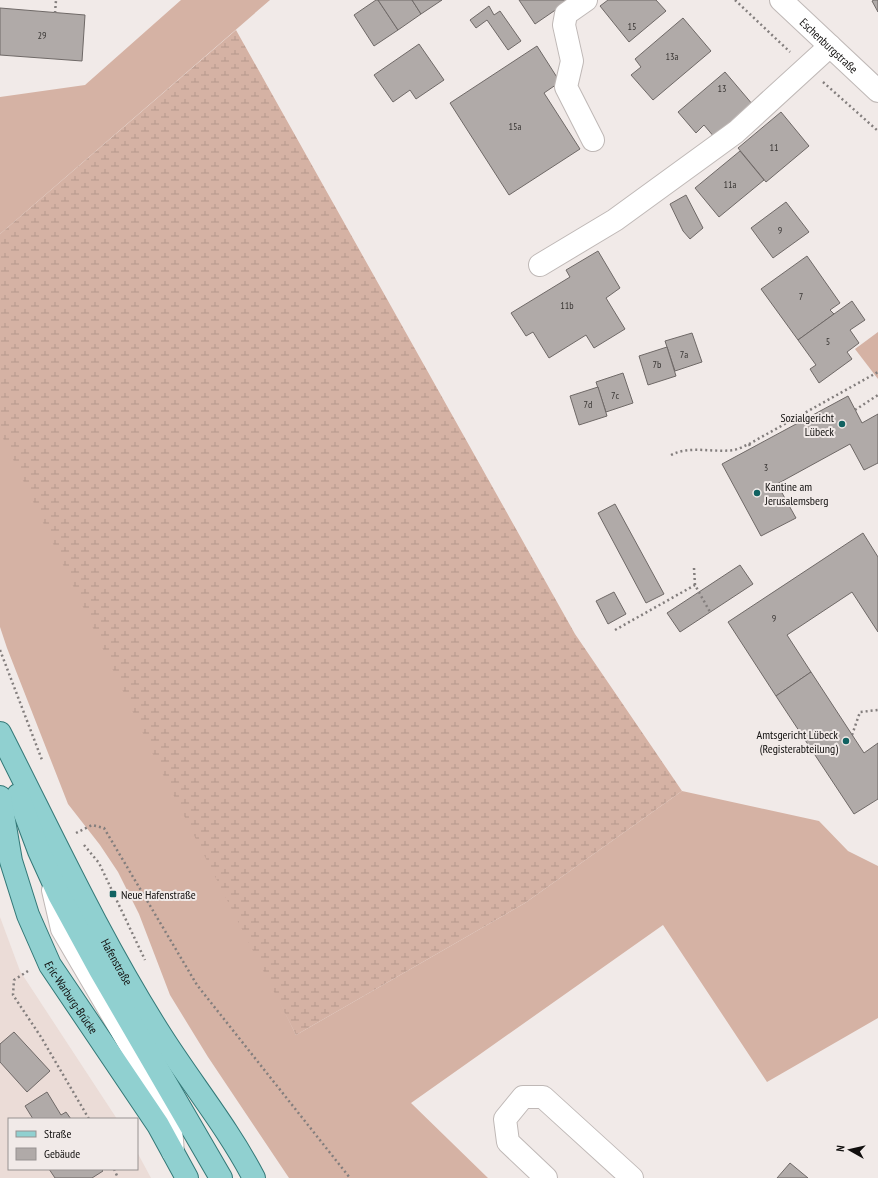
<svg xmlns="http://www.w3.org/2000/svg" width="878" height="1178" font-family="'PT Sans Narrow',sans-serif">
<defs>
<pattern id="wetland-marsh" width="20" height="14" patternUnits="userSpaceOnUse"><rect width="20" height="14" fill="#d5b2a4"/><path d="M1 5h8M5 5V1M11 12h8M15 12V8" fill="none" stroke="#b6988c"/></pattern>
</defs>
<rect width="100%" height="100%" fill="#f1eae8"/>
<path fill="#ebdcd7" d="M0,917L20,971L117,1119H9V1169H137V1152L151,1178H0Z"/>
<g fill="#d5b2a4">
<path d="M181,0H270L0,234V97L85,85Z"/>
<path d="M878,332V379L855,349Z"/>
<path d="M0,429L296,1035L525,903L682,791L819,821L848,851L878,866V1018L767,1082L663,925L411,1103L488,1178H289L208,1057L170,995L139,914L118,872L100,845L68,804L7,648L0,627Z"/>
</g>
<path fill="url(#wetland-marsh)" d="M236,30L575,634L682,791L525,903L296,1035L157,763L0,432V234Z"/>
<g fill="#b0aaa8" stroke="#6f6967">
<path d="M376,0H378L398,30L374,46L354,15Z"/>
<path d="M378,0H412L421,14L398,30Z"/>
<path d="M412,0H442L421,14Z"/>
<path d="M519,0H570L535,24Z"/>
<path d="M608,0H656L666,11L629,42L600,6Z"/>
<path d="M874,0H878V12L872,1Z"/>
<path d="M489,6L494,15L500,11L521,41L508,50L487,20L476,28L470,20Z"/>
<path d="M0,8L85,15L82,61L0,55Z"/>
<path d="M683,18L711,51L653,100L631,75L641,67L635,59Z"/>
<path d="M419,44L444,80L416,99L410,90L393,102L374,75Z"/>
<path d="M537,46L560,82L544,93L580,149L509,195L450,103Z"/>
<path d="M725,72L753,105L715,138L704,125L696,133L678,112Z"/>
<path d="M781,112L809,146L766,182L738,148Z"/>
<path d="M740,151L764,180L719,217L695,188Z"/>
<path d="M686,195L703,228L690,239L683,231L670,204Z"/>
<path d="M786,202L809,232L773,258L751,228Z"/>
<path d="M598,251L620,288L606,298L625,329L594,348L586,335L549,358L533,332L526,336L511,313L570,277L566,270Z"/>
<path d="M807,256L840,303L830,310L834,314L798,340L761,289Z"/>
<path d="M852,301L865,320L850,330L859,343L847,352L852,359L819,383L810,369L816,365L798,340Z"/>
<path d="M692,333L702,362L675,371L665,341Z"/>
<path d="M667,347L676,376L648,385L639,356Z"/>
<path d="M623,373L633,403L606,412L596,382Z"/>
<path d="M598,387L607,416L579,425L570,396Z"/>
<path d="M848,396L862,423L878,414V463L864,470L850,444L777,484L796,518L761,536L722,464Z"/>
<path d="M615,504L664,594L646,603L598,513Z"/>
<path d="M863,533L878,557V632L852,592L787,635L811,672L776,696L728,622Z"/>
<path d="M740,565L753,584L680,632L667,613Z"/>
<path d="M614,592L626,614L608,624L596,601Z"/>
<path d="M811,672L864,753L878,743V799L854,814L776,696Z"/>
<path d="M14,1032L50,1071L27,1092L0,1062V1044Z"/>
<path d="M47,1092L61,1115L66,1112L71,1119H33L25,1106Z"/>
<path d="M790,1163L808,1178H777Z"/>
<path d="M49,1169H101L103,1171L92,1178H55Z"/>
</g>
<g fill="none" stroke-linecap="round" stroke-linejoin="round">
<g stroke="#bfb8b6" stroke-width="24">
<g id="minor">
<path d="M586,0L566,14L564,25L572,61L566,87L593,140"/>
<path id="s1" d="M781,0L878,91"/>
<path d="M540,265L615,220L736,132L830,46"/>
<path d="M53,890L62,929L150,1079L170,1118L173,1152"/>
<path d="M546,1178L508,1142L505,1119L523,1097H543L632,1178"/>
</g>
</g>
<g stroke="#337877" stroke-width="24">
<g id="major">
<path id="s2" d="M0,733C52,835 100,940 162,1037C192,1084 228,1128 254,1178"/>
<path d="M18,795L39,851L59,895L100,970L221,1178"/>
<path id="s3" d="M0,797L11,861L28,915L50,965L158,1125L187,1178"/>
</g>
</g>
<g stroke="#837e7d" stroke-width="2.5" stroke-dasharray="2 3" stroke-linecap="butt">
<path d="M735,0L790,52"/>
<path d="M55,13L56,0"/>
<path d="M823,82L878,131"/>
<path d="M855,410L878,395"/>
<path d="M749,444L878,372"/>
<path d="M671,455C691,445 712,453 734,450C739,449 744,446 749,444L751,448"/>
<path d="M694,568L695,585L710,612"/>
<path d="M615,630L695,585"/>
<path d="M0,650L42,760"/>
<path d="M852,735L860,712L878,710"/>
<path d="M76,833L92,825L104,828L197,985L350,1178"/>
<path d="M84,845L99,863L145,960"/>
<path d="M28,971L14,980L13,995L41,1037L89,1119"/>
<path d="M114,1169L118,1178"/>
</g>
<use href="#minor" stroke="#fff" stroke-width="22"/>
<use href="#major" stroke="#90d0d0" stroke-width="22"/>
</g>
<g fill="#116261" stroke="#f1eae8" stroke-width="1.5">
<circle cx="842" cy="424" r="4"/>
<circle cx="757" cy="493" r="4"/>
<circle cx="846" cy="741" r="4"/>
<rect x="109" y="890" width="8" height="8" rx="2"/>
</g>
<g text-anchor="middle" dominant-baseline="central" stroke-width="4" stroke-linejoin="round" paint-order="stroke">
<g font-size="10" fill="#393634">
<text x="632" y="26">15</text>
<text x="42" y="35">29</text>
<text x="672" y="56">13a</text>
<text x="722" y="88">13</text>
<text x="515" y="126">15a</text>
<text x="774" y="147">11</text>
<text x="730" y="184">11a</text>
<text x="780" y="230">9</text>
<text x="801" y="296">7</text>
<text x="567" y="305">11b</text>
<text x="828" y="341">5</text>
<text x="684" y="354">7a</text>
<text x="657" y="364">7b</text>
<text x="615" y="395">7c</text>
<text x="588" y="404">7d</text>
<text x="766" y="467">3</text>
<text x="774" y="618">9</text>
</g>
<g font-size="12" fill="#110f0e" stroke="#f1eae8">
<text stroke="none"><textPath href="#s1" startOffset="66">Eschenburgstraße</textPath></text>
<text stroke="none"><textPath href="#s2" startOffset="257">Hafenstraße</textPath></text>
<text stroke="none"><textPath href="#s3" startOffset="215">Eric-Warburg-Brücke</textPath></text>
</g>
<g font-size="12" fill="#110f0e" stroke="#f1eae8" text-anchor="end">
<text x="834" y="417">Sozialgericht<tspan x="834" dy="14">Lübeck</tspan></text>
<text x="765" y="486" text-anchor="start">Kantine am<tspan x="765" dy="14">Jerusalemsberg</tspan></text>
<text x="838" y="734">Amtsgericht Lübeck<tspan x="838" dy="14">(Registerabteilung)</tspan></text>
<text x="121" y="894" text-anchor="start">Neue Hafenstraße</text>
</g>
</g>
<rect x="8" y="1118" width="130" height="52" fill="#f1eae8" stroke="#979291"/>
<rect x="16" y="1131" width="20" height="6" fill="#90d0d0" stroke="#979291"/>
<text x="44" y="1138" font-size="12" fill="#110f0e">Straße</text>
<rect x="16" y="1148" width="20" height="12" fill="#b0aaa8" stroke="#979291"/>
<text x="44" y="1158" font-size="12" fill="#110f0e">Gebäude</text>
<g transform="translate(850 1150) rotate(278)" stroke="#f1eae8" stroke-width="3" paint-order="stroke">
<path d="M0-3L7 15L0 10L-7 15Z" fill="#110f0e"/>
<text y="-6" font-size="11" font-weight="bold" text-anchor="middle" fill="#110f0e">N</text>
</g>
</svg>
